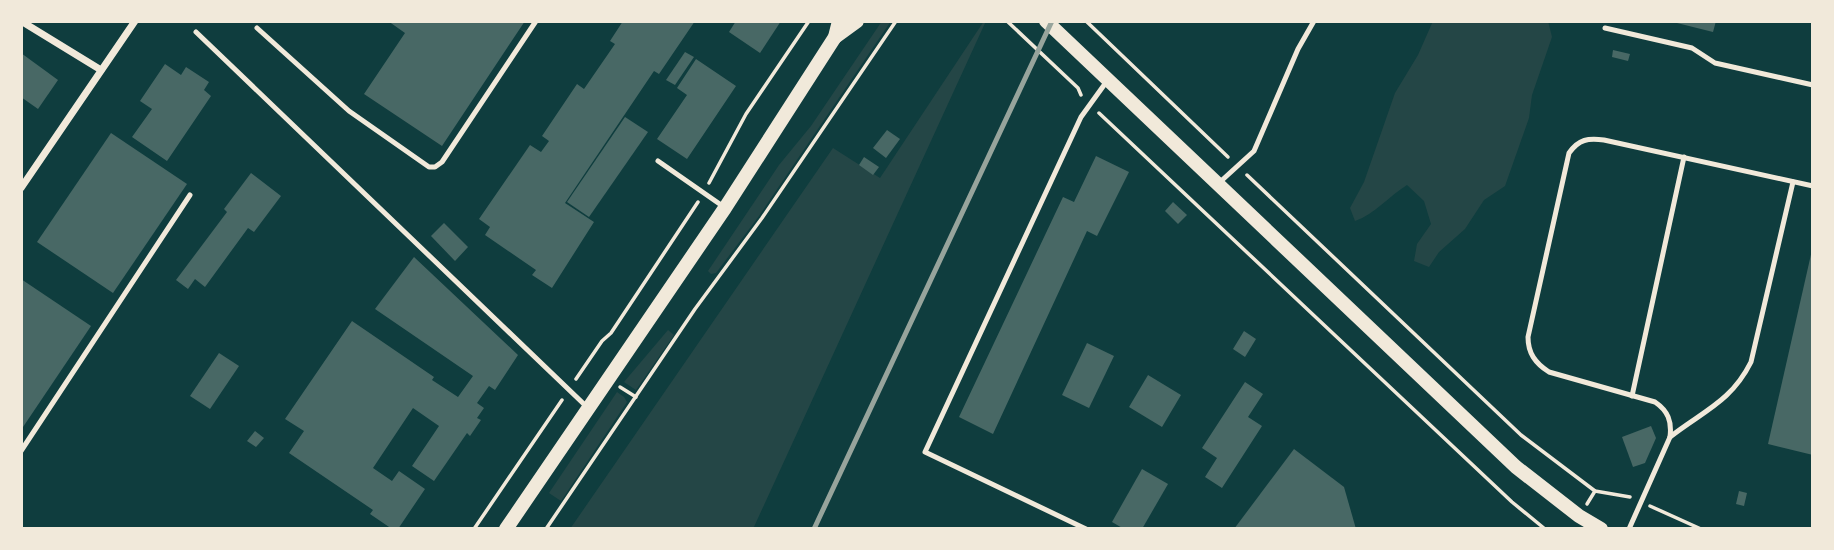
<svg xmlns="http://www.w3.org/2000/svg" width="1834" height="550" font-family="'Asap Condensed',sans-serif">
<rect width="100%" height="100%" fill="#0f3d3e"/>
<g fill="#244646">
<path d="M882,21H891L759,216L716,273L711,274L708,271L779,165L811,126Z"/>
<path d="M984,21H986L753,529H570L833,148L880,178Z"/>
<path d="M1433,21H1548L1552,37L1532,95L1529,118L1505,186L1484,200L1465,229L1439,252L1429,267L1414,261L1417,244L1431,224L1424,201L1407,185C1389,196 1375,214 1355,221L1350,208L1364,182L1395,93L1418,55Z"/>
<path d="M668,330L674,335L636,390L624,382Z"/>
<path d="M617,392L624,397L627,402L561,501L549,493Z"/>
</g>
<g fill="#486865">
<path d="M388,21H525L442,146L364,94L405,33Z"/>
<path d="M623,21H695L659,74L654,71L565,203L594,222L552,288L532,275L536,270L485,235L490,227L479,219L530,145L541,152L549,141L542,136L577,84L584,89L615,44L610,41Z"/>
<path d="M736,21H781L760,53L729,32Z"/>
<path d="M1669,21H1716L1713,32Z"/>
<path d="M1613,50L1630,54L1628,61L1612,57Z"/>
<path d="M685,52L694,57L675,85L666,80Z"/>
<path d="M21,53L58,80L38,109L21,97Z"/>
<path d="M696,59L736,86L687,159L657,139L687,95L677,88Z"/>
<path d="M165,64L181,75L186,67L209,82L204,90L211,96L167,161L132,137L152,109L140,101Z"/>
<path d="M625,117L648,132L589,217L567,202Z"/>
<path d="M887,130L900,139L886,158L873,148Z"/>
<path d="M111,133L187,184L113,293L37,242Z"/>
<path d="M1096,156L1129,172L1097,236L1087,231L993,434L959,417L1063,197L1074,202Z"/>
<path d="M864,157L879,167L873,175L859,165Z"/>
<path d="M251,173L281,196L254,232L248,228L205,287L195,279L188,289L176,280L227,212L224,209Z"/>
<path d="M1173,202L1187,215L1178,224L1165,211Z"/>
<path d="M444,223L468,247L455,261L431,236Z"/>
<path d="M1812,250H1813V455L1768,444Z"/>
<path d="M414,257L518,355L495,390L489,386L477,403L484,408L477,418L481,420L470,436L467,433L434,481L412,466L439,426L413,408L373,468L392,481L399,471L425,489L398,529H392L370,514L373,510L289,453L304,431L285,419L352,321L434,377L432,380L458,397L473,376L375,309Z"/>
<path d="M21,279L91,326L21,430Z"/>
<path d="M1244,331L1256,339L1245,357L1233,349Z"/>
<path d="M1087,343L1114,356L1089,408L1062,395Z"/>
<path d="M219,353L239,366L210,409L190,396Z"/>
<path d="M1148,375L1181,395L1162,427L1129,407Z"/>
<path d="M1245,382L1263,394L1248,417L1262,426L1222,488L1205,477L1217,458L1202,448Z"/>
<path d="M1651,426L1656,438L1645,463L1633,467L1622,437Z"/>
<path d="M255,431L264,438L256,447L247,441Z"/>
<path d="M1294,449L1344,487L1356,529H1234Z"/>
<path d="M1142,469L1168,484L1142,529H1124L1112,522Z"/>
<path d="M1739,491L1747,493L1744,506L1736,504Z"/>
</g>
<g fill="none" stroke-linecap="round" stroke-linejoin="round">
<g stroke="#f1e9da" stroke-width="3.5">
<path d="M1007,21L1078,88L1081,95"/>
<path d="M1086,21L1228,157"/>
<path d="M1099,113L1512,502L1545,529"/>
<path d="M1247,175L1521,435L1595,491L1630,497"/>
<path d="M709,183L746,114L809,21"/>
<path d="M576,379L602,341L611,333L698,202"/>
<path d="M620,387L636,397"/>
<path d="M1587,504L1595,491"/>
<path d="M1650,506L1701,529"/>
<path d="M474,529L562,400"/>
<path d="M546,529L695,309L762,218L896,21"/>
</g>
<g stroke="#f1e9da" stroke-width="5">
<path d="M257,28L349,111L429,167H435L442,162L536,21"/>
<path d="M1605,28L1692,48L1715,63L1813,85"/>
<path d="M196,32L588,408"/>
<path d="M658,161L724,207"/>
<path d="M1220,182L1254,151L1298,49L1314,21"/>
<path d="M1632,396L1684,157"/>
<path d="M1670,437C1703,411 1731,402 1751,362L1793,182"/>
<path d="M21,451L190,195"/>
<path d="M1086,529L925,452L1081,117L1107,81"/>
<path d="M1629,529L1670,437C1672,421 1668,411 1655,402L1549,372C1535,363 1528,353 1528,337L1569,153C1579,139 1588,138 1604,140L1813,186"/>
</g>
<g stroke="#f1e9da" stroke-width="7">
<path d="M21,21L101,70"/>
<path d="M21,188L135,21"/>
</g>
<g stroke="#f1e9da" stroke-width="14">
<path d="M1046,21L1516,467L1579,516L1601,529"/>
<path d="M835,37L857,21"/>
<path d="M506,529L725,208L835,37L839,21"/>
</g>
<path stroke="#97a49c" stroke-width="5" d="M814,529L1052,21"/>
</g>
<rect width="1834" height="550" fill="none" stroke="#f1e9da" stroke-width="46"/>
</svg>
